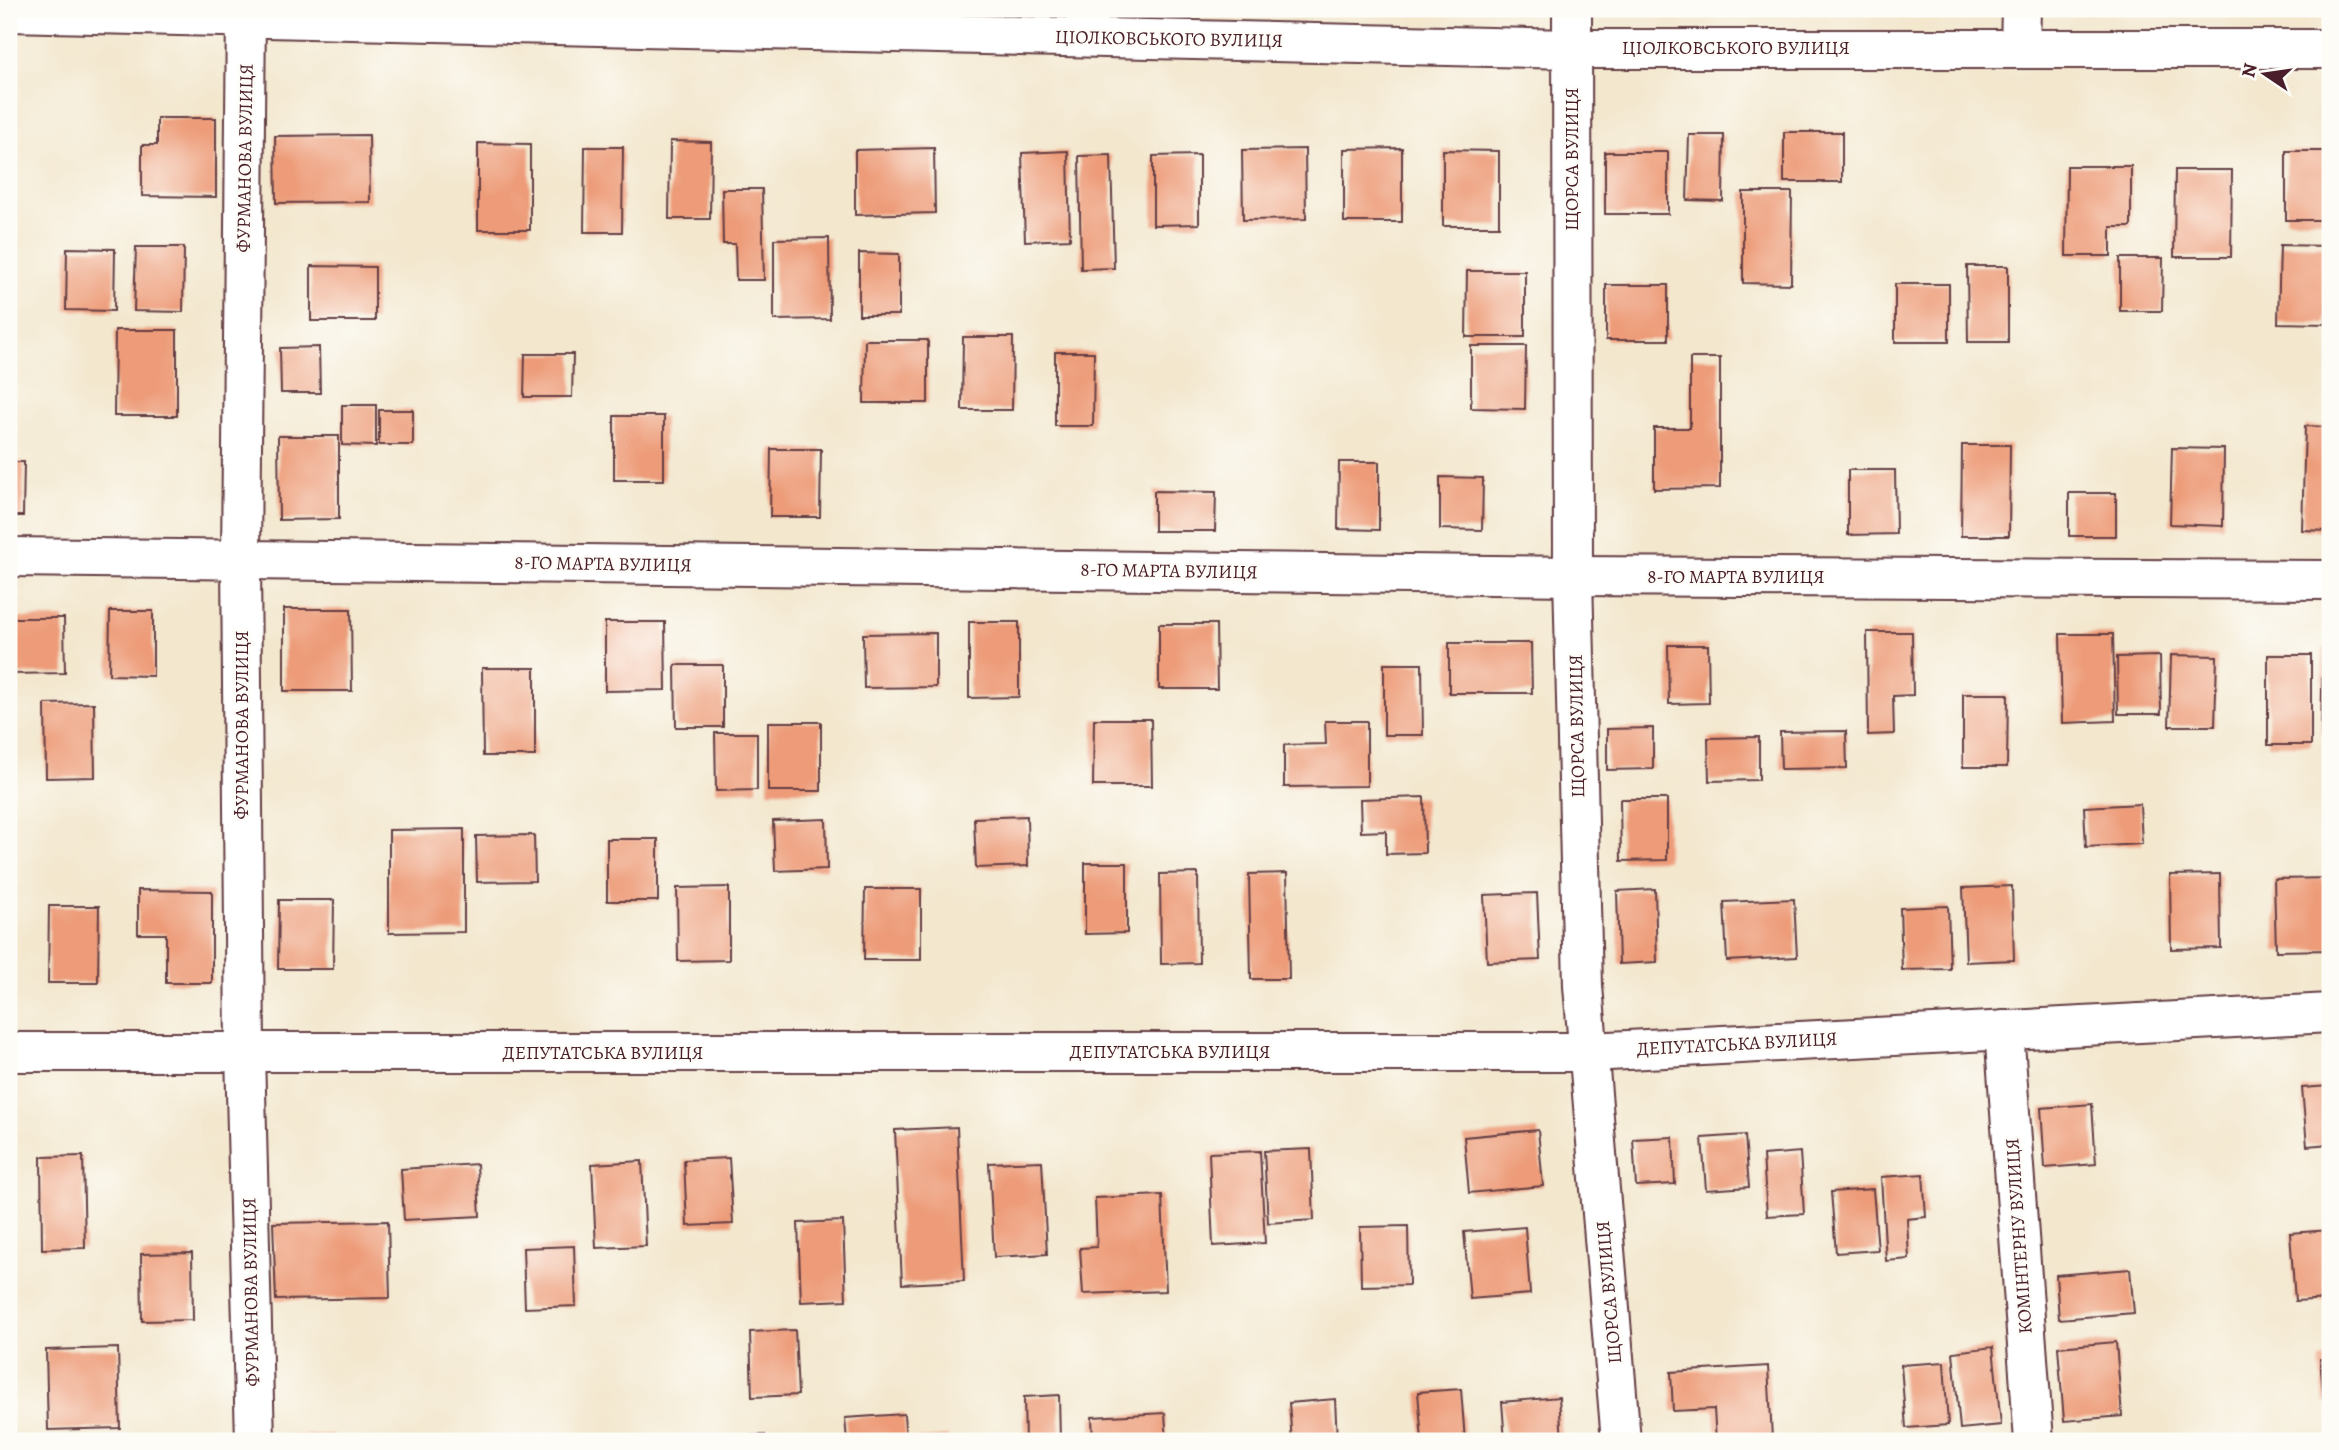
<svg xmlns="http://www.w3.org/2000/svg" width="2339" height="1450" font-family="Alegreya,serif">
<rect width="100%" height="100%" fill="#fdfcf7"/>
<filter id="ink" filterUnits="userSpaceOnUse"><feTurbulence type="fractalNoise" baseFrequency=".0143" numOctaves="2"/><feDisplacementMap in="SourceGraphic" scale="14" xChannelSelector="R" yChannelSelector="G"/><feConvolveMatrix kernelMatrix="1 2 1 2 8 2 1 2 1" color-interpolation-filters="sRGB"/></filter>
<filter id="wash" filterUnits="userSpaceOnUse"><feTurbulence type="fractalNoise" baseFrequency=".00686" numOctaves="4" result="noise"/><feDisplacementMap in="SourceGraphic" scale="28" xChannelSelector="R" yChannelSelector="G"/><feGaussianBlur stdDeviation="1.57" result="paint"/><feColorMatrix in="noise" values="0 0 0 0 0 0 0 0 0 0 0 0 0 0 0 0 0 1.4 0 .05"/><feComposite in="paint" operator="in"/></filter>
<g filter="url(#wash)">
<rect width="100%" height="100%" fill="#f3e7ce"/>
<g id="blocks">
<g fill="#ed9b78">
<rect x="2055" y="9" width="39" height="4"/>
<path d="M157,118H216V197L142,196V145H157Z"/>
<rect x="1784" y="132" width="58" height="50"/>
<path d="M369,135L370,202L276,203L275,136Z"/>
<path d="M1689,135H1724L1723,201L1687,200Z"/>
<path d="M670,141L711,142L710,219H669Z"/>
<path d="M478,143L530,144V230H478Z"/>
<path d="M585,147H623L622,232H584Z"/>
<path d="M934,148L935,213L855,215V150Z"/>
<path d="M1402,148V222H1344V149Z"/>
<path d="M1305,149L1306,219L1243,220L1242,150Z"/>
<path d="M1443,150L1499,151V226H1443Z"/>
<path d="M1068,151L1070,239L1025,241L1022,153Z"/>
<rect x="2286" y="151" width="44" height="69"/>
<rect x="1605" y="152" width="63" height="62"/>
<path d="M1111,155L1114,268L1081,269L1079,156Z"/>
<path d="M1199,155V224L1153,225V156Z"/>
<path d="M2067,166H2131V227H2111V256H2066Z"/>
<path d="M2175,170H2232L2231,257H2174Z"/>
<path d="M722,189H762L764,280H736L735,244H723Z"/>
<path d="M1743,192H1792L1791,284L1743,283Z"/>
<path d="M829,238L830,319L774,320V239Z"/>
<path d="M2280,245L2328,246L2326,324L2278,323Z"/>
<path d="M136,247H184L183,312L134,311Z"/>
<path d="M67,248L115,249L114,311L66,310Z"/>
<path d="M859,253L899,254V315H859Z"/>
<path d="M2120,258H2163L2162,311H2120Z"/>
<path d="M311,266L375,267V321H311Z"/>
<path d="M1967,266H2008V342H1968Z"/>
<path d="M1467,271H1525V337H1466Z"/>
<rect x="1895" y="284" width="54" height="58"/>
<rect x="1606" y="285" width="62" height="55"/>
<path d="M115,330H177V416H114Z"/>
<path d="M963,337H1013L1012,410H962Z"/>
<path d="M865,340H928V403H864Z"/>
<path d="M1471,346H1526L1525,409L1471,408Z"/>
<path d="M319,347L320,393H281L280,348Z"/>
<path d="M1055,352H1094L1093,426H1055Z"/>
<path d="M525,354H573L572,397H524Z"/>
<path d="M1690,358H1720V488L1654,489V428H1690Z"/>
<path d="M342,405H376V446L342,445Z"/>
<rect x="379" y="410" width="34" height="35"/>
<rect x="614" y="416" width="50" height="64"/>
<path d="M2305,426L2330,427V531L2302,530Z"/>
<path d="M278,436H339V519L279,520Z"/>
<path d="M1962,445H2010L2009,536H1961Z"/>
<path d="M2172,448L2224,449L2223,526L2170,524Z"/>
<path d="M771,449H821L820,517H770Z"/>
<path d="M9,462H24L23,516H9Z"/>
<path d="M1339,462H1379V530L1338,529Z"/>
<path d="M1848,470H1895L1896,534L1848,535Z"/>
<path d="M1440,477L1483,478L1482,530L1440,529Z"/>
<path d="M1154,491L1216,492L1215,531H1154Z"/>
<rect x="2069" y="493" width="47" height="43"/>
<path d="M284,609H351L352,691H284Z"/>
<path d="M110,611H153V676L109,675Z"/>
<path d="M11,618H64L65,673L11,674Z"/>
<path d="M605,622H665L666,690L605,691Z"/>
<path d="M969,622H1019V697L969,698Z"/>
<path d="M1159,624H1216L1217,689H1159Z"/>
<path d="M1867,632H1912L1913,695L1893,696L1894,734L1868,735Z"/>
<path d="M936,633V687L864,688L863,634Z"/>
<path d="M2060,634H2113L2115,721L2062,723Z"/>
<path d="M1449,643H1531L1532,693H1449Z"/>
<path d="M1668,645H1708L1709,703L1669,704Z"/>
<path d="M2323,648H2330V734H2321Z"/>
<path d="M2171,655L2217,656L2215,726H2169Z"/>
<rect x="2268" y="655" width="43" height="90"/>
<path d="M2160,656L2161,714H2118L2117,657Z"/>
<path d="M1384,664H1422L1423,735H1384Z"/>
<path d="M675,665H723V727H676Z"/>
<path d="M482,668H535V756H483Z"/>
<path d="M1963,694H2008L2007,767H1963Z"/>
<path d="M94,703L95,777L46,778L45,704Z"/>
<path d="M1094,719H1151L1152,786H1093Z"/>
<path d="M1325,721H1367V786L1284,787V745L1326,744Z"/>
<rect x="768" y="722" width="53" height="69"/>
<path d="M1653,728V769L1607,770V729Z"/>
<path d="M1846,731L1847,768L1781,769L1780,732Z"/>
<path d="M715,733H757V790L716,791Z"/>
<path d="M1759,737V780L1709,781L1708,738Z"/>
<path d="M1424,797L1425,853L1386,854V831L1361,832L1360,799Z"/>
<path d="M1620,799H1667V860L1621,861Z"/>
<path d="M2140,804L2142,844L2086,847L2084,807Z"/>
<path d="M1027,816L1028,866L976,868L974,818Z"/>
<path d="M826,819L827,869L775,871L773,821Z"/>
<path d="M464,829V932L389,933V830Z"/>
<path d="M534,835L535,881L477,882L476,836Z"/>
<rect x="607" y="839" width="51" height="62"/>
<path d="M1085,863H1127V933L1085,934Z"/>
<path d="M1198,873L1199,963L1161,964L1160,874Z"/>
<path d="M1287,873L1289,979H1251L1249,874Z"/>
<path d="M2220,874L2221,948L2171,949L2170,875Z"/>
<path d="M2330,878V950L2276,951L2274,879Z"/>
<path d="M2012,886L2014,960L1966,962L1963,888Z"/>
<path d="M729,887V960L678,961L677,888Z"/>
<path d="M865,889H921V960H864Z"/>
<path d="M1655,889L1657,962L1619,964L1617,891Z"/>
<path d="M138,890L212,891V983H166V934H138Z"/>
<path d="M1537,893L1540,960L1487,962L1484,895Z"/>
<path d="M1794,899L1797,957L1727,961L1724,902Z"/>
<path d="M279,900H334L333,969H278Z"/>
<path d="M49,906H99L98,983H48Z"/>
<path d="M1948,906L1950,969L1902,970L1900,908Z"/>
<path d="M2330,1086V1144L2307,1146L2302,1088Z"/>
<path d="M2092,1104L2096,1164L2045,1168L2041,1108Z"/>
<path d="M957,1127L964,1281L902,1284L895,1130Z"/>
<path d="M1538,1130L1543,1186L1469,1193L1464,1137Z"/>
<path d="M1745,1135L1749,1187L1706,1190L1702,1138Z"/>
<path d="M1673,1137L1675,1184L1636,1186L1633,1139Z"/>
<path d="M1311,1149L1314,1220L1268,1223L1264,1151Z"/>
<path d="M1260,1151L1265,1243L1213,1246L1209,1153Z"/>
<path d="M1800,1152L1804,1214L1767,1216L1763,1155Z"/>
<path d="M83,1156L85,1248L42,1249L41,1157Z"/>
<path d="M729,1158L733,1224L687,1226L684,1160Z"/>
<path d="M642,1161L646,1246L596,1248L592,1164Z"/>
<path d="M1042,1161L1047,1254L994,1257L989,1163Z"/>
<path d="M477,1164L480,1216L404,1220L401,1169Z"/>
<path d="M1923,1174L1926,1217L1907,1219L1909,1259L1886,1261L1881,1177Z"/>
<path d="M1873,1189L1878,1250L1836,1253L1831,1192Z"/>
<path d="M1162,1195L1166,1291L1083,1294L1080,1248L1097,1247L1095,1198Z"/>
<path d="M388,1221L390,1298L276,1300L273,1223Z"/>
<path d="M843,1221L846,1300L801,1302L798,1223Z"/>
<path d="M1408,1226L1409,1285L1361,1286L1360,1227Z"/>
<path d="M1525,1227L1530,1294L1470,1299L1464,1232Z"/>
<path d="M2330,1230V1299L2295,1301L2290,1233Z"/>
<path d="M574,1246L576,1306L525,1308L523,1248Z"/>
<path d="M192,1253L193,1320L142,1321L141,1254Z"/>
<path d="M2130,1269L2134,1313L2059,1319L2056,1275Z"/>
<path d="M795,1330L798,1395L752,1397L750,1332Z"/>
<path d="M2116,1342L2122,1416L2064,1421L2058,1347Z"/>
<path d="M1993,1347L2001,1425L1960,1429L1953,1352Z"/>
<path d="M118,1348L120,1428L48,1430L46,1350Z"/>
<path d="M2330,1358V1403H2324L2320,1359Z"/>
<path d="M1944,1362L1948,1425L1906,1428L1901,1365Z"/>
<path d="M1768,1366L1772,1438L1716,1441L1714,1409L1673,1411L1671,1372Z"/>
<path d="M1461,1389L1465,1441H1422L1418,1392Z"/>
<path d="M1059,1395L1060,1441H1025L1024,1397Z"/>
<path d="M1559,1397L1562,1441H1505L1502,1402Z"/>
<path d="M1335,1399L1337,1441H1292L1289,1403Z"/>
<path d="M1165,1413L1167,1441H1093L1092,1417Z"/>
<path d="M904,1414L906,1441H847L845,1418Z"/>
<path d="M333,1434V1441H278V1436Z"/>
<path d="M765,1435V1441H698V1438Z"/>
<path d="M948,1436V1441H913V1439Z"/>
</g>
</g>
</g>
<g filter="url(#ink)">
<use href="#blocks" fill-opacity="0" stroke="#633d43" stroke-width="2"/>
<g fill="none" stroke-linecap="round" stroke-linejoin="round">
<g stroke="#633d43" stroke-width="42">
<g id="minor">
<path d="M246,9L241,559L245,1053L255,1441"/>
<path d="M1572,9L1573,576L1583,986L1621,1441"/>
<path d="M9,12L1572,49H2330"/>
<path d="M2020,48L2021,9"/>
<path d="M9,557L1573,576L2330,580"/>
<path d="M2004,1030L2034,1441"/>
<path d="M9,1052H1590L2330,1013"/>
</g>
</g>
<use href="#minor" stroke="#fff" stroke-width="38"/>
</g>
</g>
<g text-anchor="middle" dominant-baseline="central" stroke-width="5" stroke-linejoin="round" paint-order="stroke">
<g font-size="19" fill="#4a1f2b" stroke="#fdfcf7">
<text transform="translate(1169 39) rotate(1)">ЦІОЛКОВСЬКОГО ВУЛИЦЯ</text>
<text x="1736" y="48">ЦІОЛКОВСЬКОГО ВУЛИЦЯ</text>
<text transform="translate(245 158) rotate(-89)">ФУРМАНОВА ВУЛИЦЯ</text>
<text transform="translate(1572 159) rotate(-90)">ЩОРСА ВУЛИЦЯ</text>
<text transform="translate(603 564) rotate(1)">8-ГО МАРТА ВУЛИЦЯ</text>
<text transform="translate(1169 571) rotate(1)">8-ГО МАРТА ВУЛИЦЯ</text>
<text x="1736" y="577">8-ГО МАРТА ВУЛИЦЯ</text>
<text transform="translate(242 725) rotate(-90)">ФУРМАНОВА ВУЛИЦЯ</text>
<text transform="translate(1577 726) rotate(-91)">ЩОРСА ВУЛИЦЯ</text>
<text transform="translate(1737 1044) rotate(-3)">ДЕПУТАТСЬКА ВУЛИЦЯ</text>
<text x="1170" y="1052">ДЕПУТАТСЬКА ВУЛИЦЯ</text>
<text x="603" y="1053">ДЕПУТАТСЬКА ВУЛИЦЯ</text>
<text transform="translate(2019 1236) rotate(-94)">КОМІНТЕРНУ ВУЛИЦЯ</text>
<text transform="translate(251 1292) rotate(-91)">ФУРМАНОВА ВУЛИЦЯ</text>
<text transform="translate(1609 1292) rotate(-95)">ЩОРСА ВУЛИЦЯ</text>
</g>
</g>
<rect width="2339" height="1450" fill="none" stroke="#fdfcf7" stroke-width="35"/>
<g transform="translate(2265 74) rotate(283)" stroke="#fdfcf7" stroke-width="5" paint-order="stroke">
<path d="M0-5L12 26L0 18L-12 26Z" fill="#4a1f2b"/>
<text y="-10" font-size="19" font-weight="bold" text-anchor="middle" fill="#4a1f2b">N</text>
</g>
</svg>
